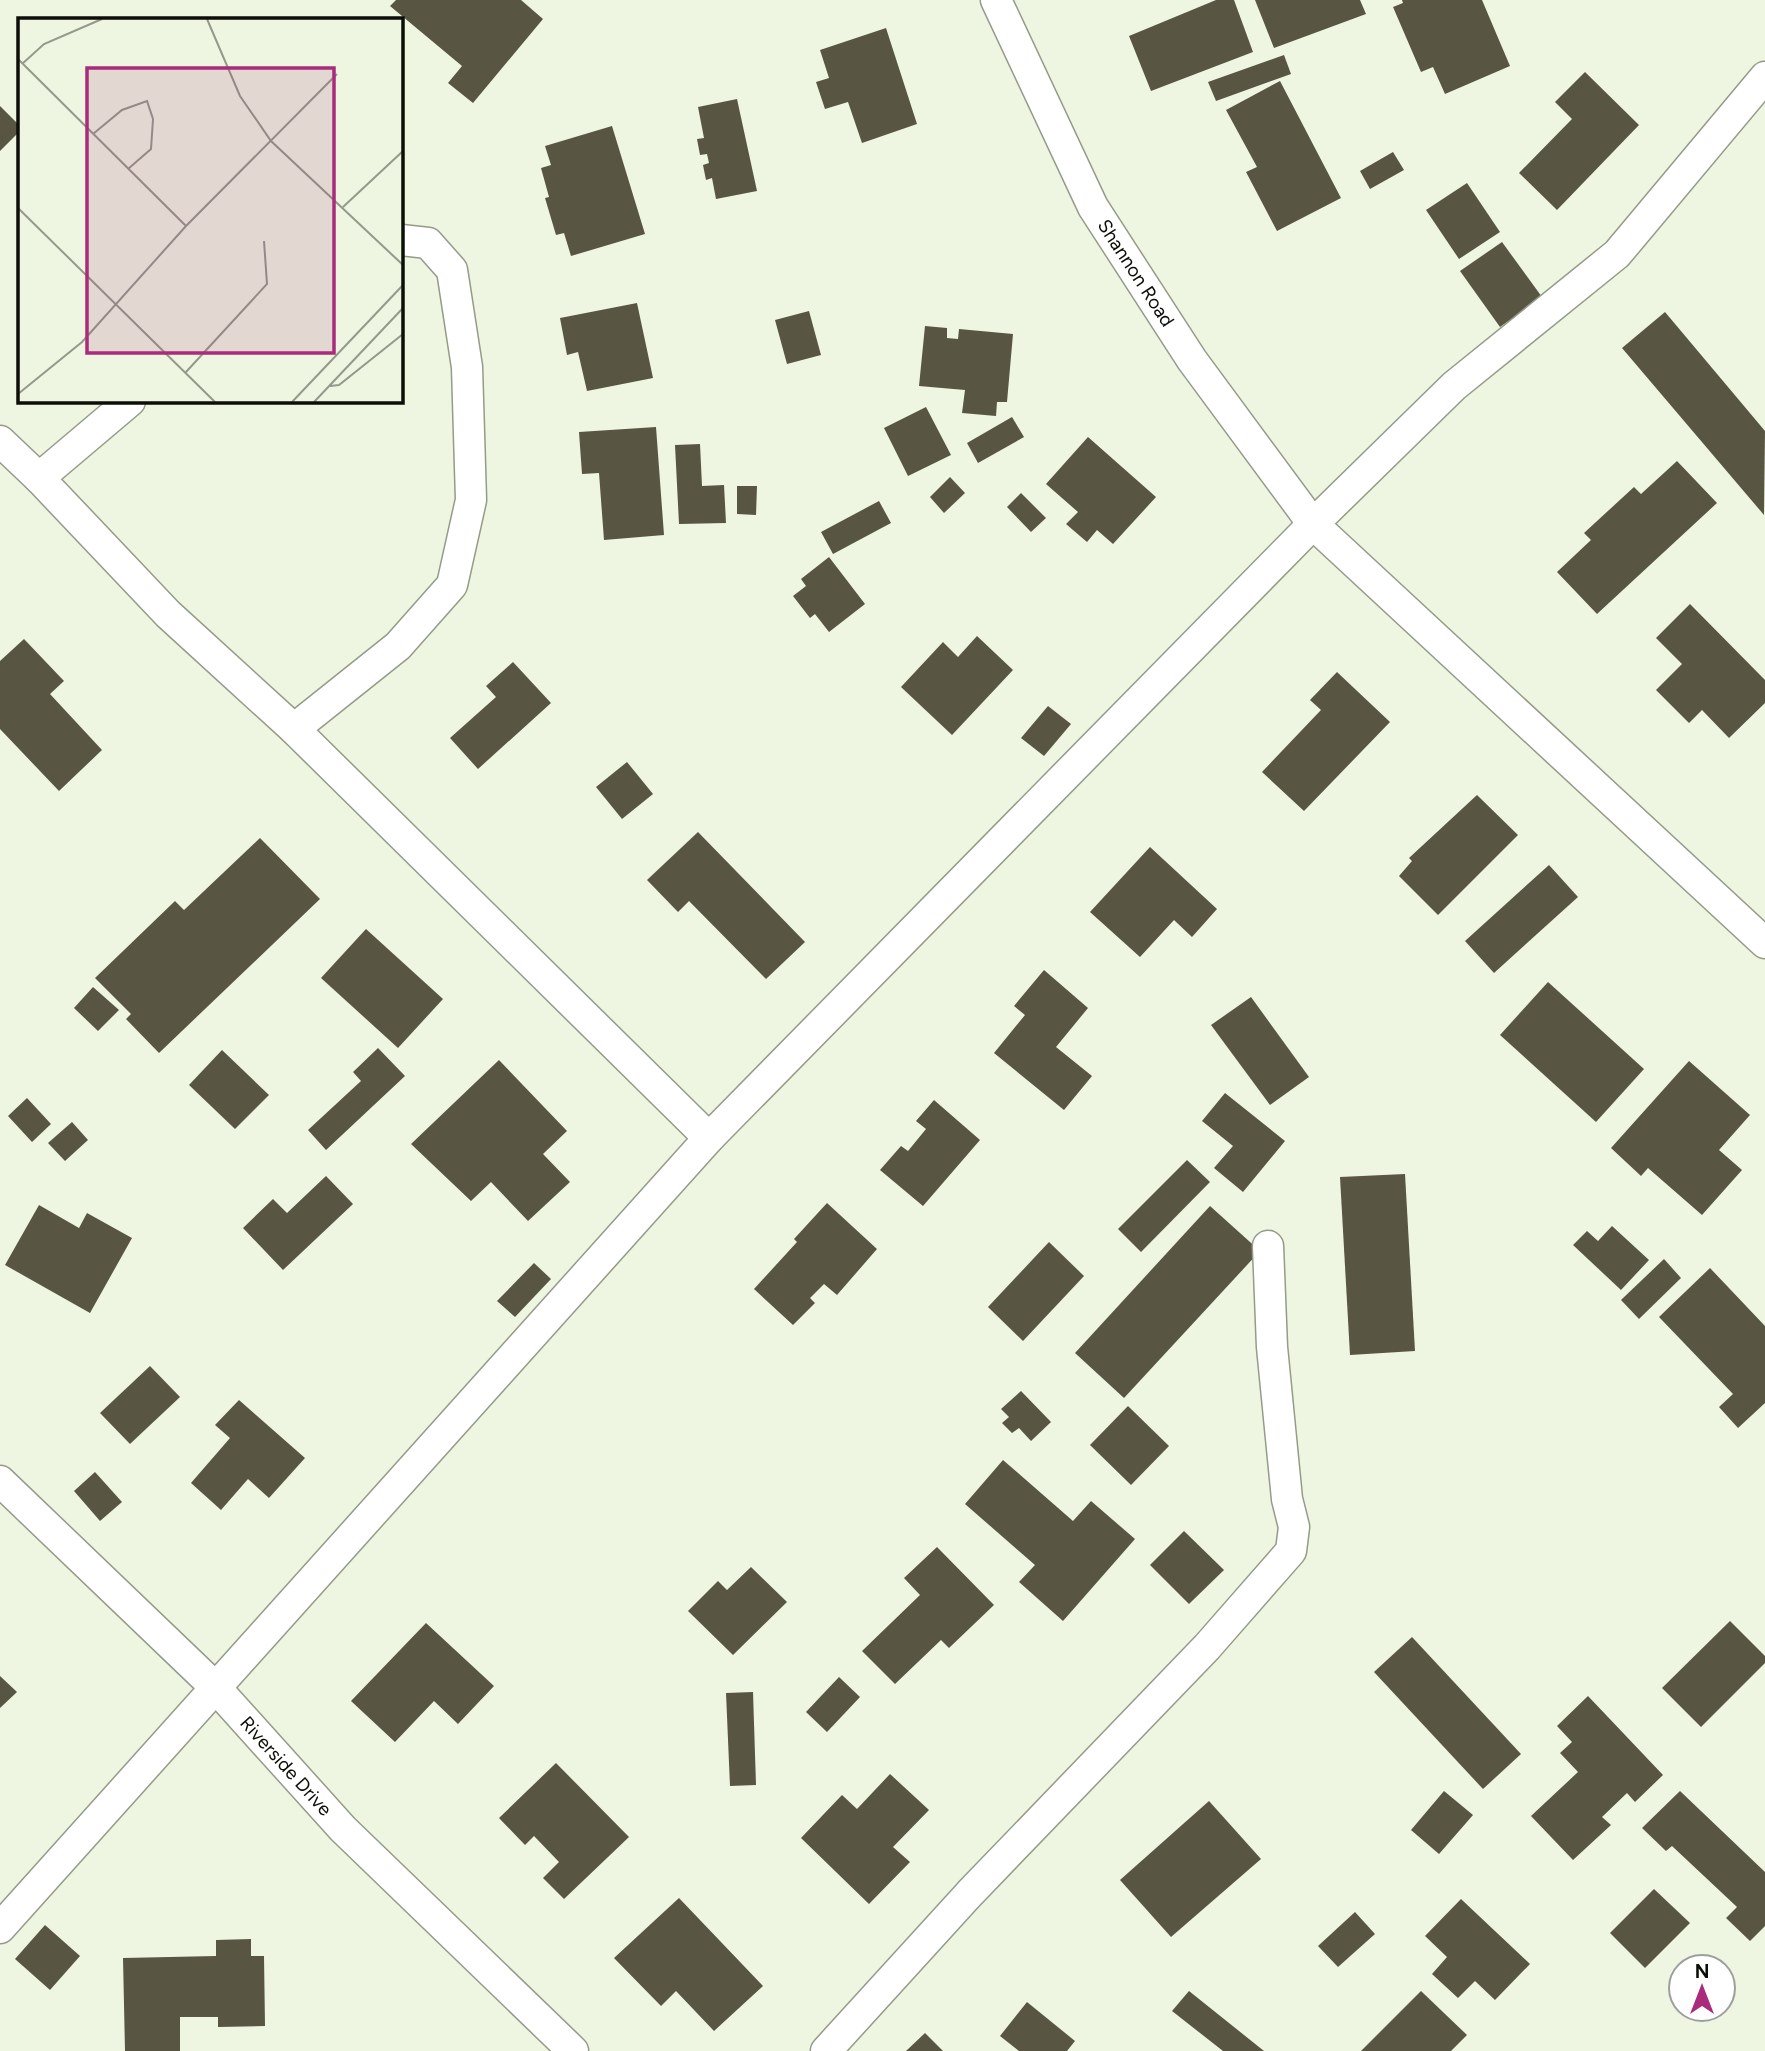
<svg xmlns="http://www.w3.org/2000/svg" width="1765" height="2051" font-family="Figtree,sans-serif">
<rect width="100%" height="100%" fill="#eef6e2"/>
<g fill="#595543">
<path d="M396,0H521L543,19L473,103L448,83L462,66L390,6Z"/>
<path d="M1216,0H1234L1253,52L1151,91L1129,36Z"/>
<path d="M1255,0H1360L1366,14L1274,48Z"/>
<path d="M1402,0H1482L1510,66L1445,94L1433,67L1421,72L1393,7L1403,3Z"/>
<path d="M886,28L917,124L862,143L848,102L825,109L816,82L829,78L820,50Z"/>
<path d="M1284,55L1291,74L1216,101L1208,82Z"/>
<path d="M1585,72L1639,125L1557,210L1519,173L1572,119L1555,102Z"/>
<path d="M1280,81L1341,198L1277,231L1246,172L1257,167L1226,110Z"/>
<path d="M737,99L757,191L716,199L712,178L706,180L703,165L709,163L707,154L700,155L697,139L704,138L698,107Z"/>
<path d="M0,106L19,125V132L0,151Z"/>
<path d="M612,126L645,234L571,256L564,233L556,235L545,198L549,197L541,168L551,165L545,146Z"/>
<path d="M1393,152L1404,170L1370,189L1360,171Z"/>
<path d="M1467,183L1500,232L1459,259L1426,210Z"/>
<path d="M1502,242L1542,297L1500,327L1460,271Z"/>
<path d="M637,303L653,378L587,391L578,352L567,355L560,318Z"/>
<path d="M809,311L821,355L787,364L775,320Z"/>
<path d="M1665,312L1765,431L1764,515L1622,348Z"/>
<path d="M925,326L947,328V338L958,339L959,329L1013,334L1007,402H997L996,416L962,413L965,390L919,386Z"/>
<path d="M926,407L951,455L908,476L884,428Z"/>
<path d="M1012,417L1024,437L978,463L967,443Z"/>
<path d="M656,427L664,535L604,540L599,473L582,474L579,432Z"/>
<path d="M1088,437L1156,497L1113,544L1097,530L1087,542L1066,524L1078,512L1046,484Z"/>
<path d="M700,444L702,486L724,485L726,523L679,524L675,445Z"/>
<path d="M1677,461L1717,503L1597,614L1557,572L1591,540L1584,533L1634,487L1641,494Z"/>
<path d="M950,477L965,493L944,513L930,497Z"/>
<path d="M737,486H757L756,515L737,514Z"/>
<path d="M1021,493L1046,518L1031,532L1007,507Z"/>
<path d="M879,501L891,523L833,554L821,532Z"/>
<path d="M829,557L865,604L829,632L815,614L810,618L793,596L806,586L801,579Z"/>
<path d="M1690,604L1765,680V703L1729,738L1702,710L1689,723L1656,690L1682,664L1656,638Z"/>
<path d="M977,636L1013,670L952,735L901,687L943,642L958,657Z"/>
<path d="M24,639L64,681L50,694L102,750L59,791L0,729V661Z"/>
<path d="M513,662L551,703L478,769L450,738L496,697L486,686Z"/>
<path d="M1337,672L1390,722L1304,811L1262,772L1321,710L1310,700Z"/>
<path d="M1048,706L1071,724L1044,756L1021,738Z"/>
<path d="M627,762L653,794L622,819L596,787Z"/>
<path d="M1477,795L1518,835L1438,915L1399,876L1412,861L1409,858Z"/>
<path d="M698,832L805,942L766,979L689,901L678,912L647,880Z"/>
<path d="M260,838L320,899L159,1053L126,1019L131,1014L95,978L175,901L184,910Z"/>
<path d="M1150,847L1217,909L1192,937L1174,920L1140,957L1090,912Z"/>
<path d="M1549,865L1578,897L1494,973L1465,941Z"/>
<path d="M366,929L443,999L398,1048L321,978Z"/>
<path d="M1044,970L1088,1008L1056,1047L1092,1076L1064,1110L994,1053L1025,1015L1014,1006Z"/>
<path d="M1548,982L1644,1069L1596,1122L1500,1035Z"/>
<path d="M93,987L119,1010L98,1031L74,1008Z"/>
<path d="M1251,997L1309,1077L1270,1105L1211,1025Z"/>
<path d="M378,1048L405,1076L326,1150L308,1130L361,1081L353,1072Z"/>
<path d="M222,1050L269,1095L235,1129L189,1085Z"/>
<path d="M499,1060L567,1131L543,1154L570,1182L528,1221L491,1182L471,1201L411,1144Z"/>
<path d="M1689,1061L1750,1115L1719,1150L1742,1170L1702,1215L1648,1168L1641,1176L1611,1148Z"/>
<path d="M1225,1093L1285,1141L1243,1192L1214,1168L1233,1146L1202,1121Z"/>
<path d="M27,1098L51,1124L32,1142L8,1116Z"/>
<path d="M934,1100L980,1140L923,1206L880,1170L901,1146L908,1151L926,1129L916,1121Z"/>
<path d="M72,1122L88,1140L65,1161L48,1143Z"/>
<path d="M1187,1160L1210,1182L1141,1252L1118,1229Z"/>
<path d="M1405,1174L1415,1351L1350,1355L1340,1177Z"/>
<path d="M326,1176L353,1204L283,1270L243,1228L273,1199L287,1213Z"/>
<path d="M827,1203L877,1249L837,1295L824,1284L810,1298L815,1303L793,1325L754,1289L797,1242L794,1239Z"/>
<path d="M39,1205L79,1228L87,1213L132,1238L90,1313L5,1265Z"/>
<path d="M1210,1206L1260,1251L1124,1398L1075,1353Z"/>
<path d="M1612,1226L1649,1260L1621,1290L1573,1245L1587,1231L1598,1241Z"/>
<path d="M1049,1242L1084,1276L1023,1341L988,1307Z"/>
<path d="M1664,1259L1681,1278L1639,1319L1621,1300Z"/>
<path d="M534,1263L551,1279L515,1317L497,1301Z"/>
<path d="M1710,1268L1765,1326V1403L1738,1428L1719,1407L1733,1394L1659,1317Z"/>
<path d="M150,1366L180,1397L130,1444L100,1413Z"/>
<path d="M1021,1391L1051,1422L1031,1441L1019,1428L1012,1433L1002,1423L1009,1417L1001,1409Z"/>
<path d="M239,1400L305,1458L269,1498L248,1479L221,1510L191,1483L230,1438L215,1425Z"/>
<path d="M1128,1406L1169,1446L1131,1485L1090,1445Z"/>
<path d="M1003,1460L1073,1521L1091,1501L1135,1539L1063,1621L1019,1582L1035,1565L965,1504Z"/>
<path d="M95,1472L122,1502L100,1521L74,1491Z"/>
<path d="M1184,1531L1224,1570L1189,1604L1150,1565Z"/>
<path d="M937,1547L994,1605L949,1648L941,1640L895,1684L862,1651L920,1595L904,1578Z"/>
<path d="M751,1567L787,1602L733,1655L688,1611L718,1581L727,1590Z"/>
<path d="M1730,1621L1765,1656V1663L1701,1727L1662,1688Z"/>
<path d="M426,1623L494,1686L458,1724L434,1701L395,1742L351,1701Z"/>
<path d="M1412,1637L1521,1754L1483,1789L1374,1672Z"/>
<path d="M0,1676L17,1692L0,1708Z"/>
<path d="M839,1677L860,1697L827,1732L806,1712Z"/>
<path d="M753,1692L756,1785L730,1786L726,1693Z"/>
<path d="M1588,1696L1663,1775L1635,1802L1627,1793L1602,1817L1611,1825L1573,1860L1531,1816L1578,1772L1560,1753L1572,1742L1557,1726Z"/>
<path d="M556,1763L629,1837L564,1899L543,1878L559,1862L534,1836L525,1845L499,1818Z"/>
<path d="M890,1774L929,1810L893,1847L910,1862L869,1904L801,1838L842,1795L857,1809Z"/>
<path d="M1444,1791L1473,1815L1439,1854L1411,1830Z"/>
<path d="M1680,1791L1765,1872V1926L1750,1941L1726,1918L1737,1907L1672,1846L1666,1851L1642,1828Z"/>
<path d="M1209,1801L1261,1859L1171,1937L1120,1880Z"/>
<path d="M1654,1889L1690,1923L1645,1968L1610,1933Z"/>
<path d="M679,1898L763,1986L714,2031L676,1991L661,2006L614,1958Z"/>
<path d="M1461,1899L1530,1964L1495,2000L1475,1981L1458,1998L1432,1974L1447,1957L1425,1936Z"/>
<path d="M1355,1912L1375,1934L1338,1967L1318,1946Z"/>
<path d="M45,1925L80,1956L50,1990L15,1959Z"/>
<path d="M251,1939V1956H264L265,2026L218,2027V2017H180V2051H125L123,1958L216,1956V1940Z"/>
<path d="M1189,1991L1264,2051H1223L1172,2011Z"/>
<path d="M1421,1991L1467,2035L1451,2051H1361Z"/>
<path d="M1027,2002L1075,2041L1067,2051H1019L1000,2036Z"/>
<path d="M925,2033L943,2051H906Z"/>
</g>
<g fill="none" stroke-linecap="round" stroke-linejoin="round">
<g stroke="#949b88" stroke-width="33">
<g id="minor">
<path d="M996,0L1093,207L1192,360L1313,524L1765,943"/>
<path d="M0,441L39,478L168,614L294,729L709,1138"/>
<path d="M39,478L130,401"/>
<path d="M294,729L398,646L452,585L471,500L467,367L452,270L428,243L401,240"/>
<path d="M0,1481L215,1687L343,1829L573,2051"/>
<path d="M0,1928L709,1138L1313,524L1454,386L1617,254L1765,77"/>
<path d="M826,2051L970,1893L1207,1647L1291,1551L1294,1527L1287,1499L1272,1347L1268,1246"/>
</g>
</g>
<use href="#minor" stroke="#fff" stroke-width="30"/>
</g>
<g text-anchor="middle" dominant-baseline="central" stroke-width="7" stroke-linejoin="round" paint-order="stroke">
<g font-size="19" fill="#0c0e08" stroke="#fff">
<text transform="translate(1136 273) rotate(57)">Shannon Road</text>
<text transform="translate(286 1766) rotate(48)">Riverside Drive</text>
</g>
</g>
<g transform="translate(18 18)">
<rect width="385" height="385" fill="#eef6e2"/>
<path fill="none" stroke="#94998b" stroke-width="2" d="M189,1L222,78L253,123L385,247M0,41L168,208M4,46L26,26L84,1M75,116L104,92L129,83L135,101L133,131L110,151M325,189L385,133M0,190L197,384M168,354L249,266L246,223M312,368L321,367L385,316M0,376L64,324L168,208L319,56M274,384L385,267M296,384L385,290"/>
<path fill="#a92b7c" fill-opacity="0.15" stroke="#a92b7c" stroke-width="3.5" d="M69,50H316V335H69Z"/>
<rect width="385" height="385" fill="none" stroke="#0c0e08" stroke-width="3.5"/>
</g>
<g transform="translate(1702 1988)"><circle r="33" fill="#ffffff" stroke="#9e9f9c" stroke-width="2"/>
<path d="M0-5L12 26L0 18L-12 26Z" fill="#a92b7c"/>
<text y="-10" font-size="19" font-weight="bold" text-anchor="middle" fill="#0c0e08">N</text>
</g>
</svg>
